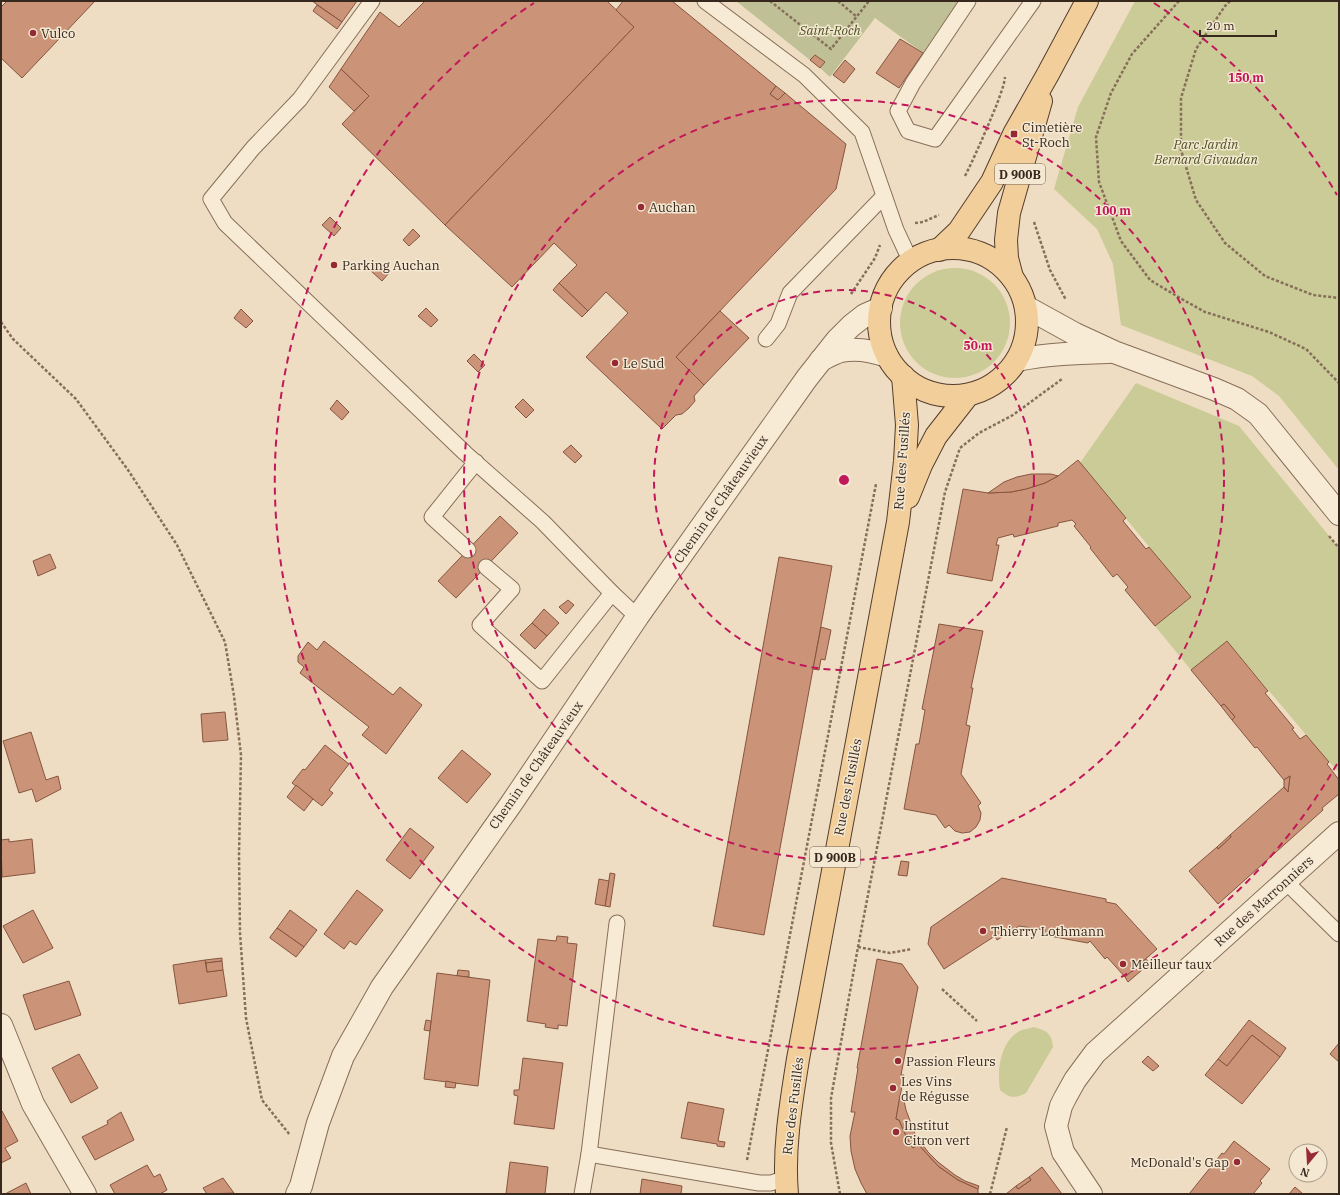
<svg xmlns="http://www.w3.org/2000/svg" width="1340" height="1195" font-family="'IBM Plex Serif',serif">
<rect width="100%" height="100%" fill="#eeddc2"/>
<g fill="#cacb96">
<path d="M1135,1H1339V470L1279,396L1252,376L1121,325L1113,264L1097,229L1054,189L1078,107Z"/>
<circle cx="955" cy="323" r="55"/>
<path d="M1136,383L1239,426L1339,548V772L1329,762L1227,641L1191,670L1155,626L1190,596L1080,463Z"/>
<path d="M1033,1027C1046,1030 1052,1033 1053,1047L1026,1093C1014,1099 1010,1098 1000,1090C997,1072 1000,1043 1018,1032C1022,1029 1028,1029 1033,1027Z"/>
</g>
<path fill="#bfc096" d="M736,1H958L923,53L875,18L830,77L820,68L824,62L815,55L810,60Z"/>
<g fill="#cb9478" stroke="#865540">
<path d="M7,1H95L22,78L1,58V7Z"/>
<path d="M312,1H357L342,22Z"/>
<path d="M425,1H607L634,27L445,225L342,124L369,96L341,69L380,12L399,27Z"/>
<path d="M623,1H672L776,86L770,94L778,100L785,93L846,144L836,189L676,357L704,385L694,396L695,401L689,408L682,414L676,415L662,429L586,357L628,313L606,292L588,311L559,283L577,265L554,243L512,287L445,225L634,27L616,10Z"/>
<path d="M317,5L342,22L337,29L313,11Z"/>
<path d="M900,39L923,53L899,88L876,73Z"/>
<path d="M815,55L825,62L820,68L810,60Z"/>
<path d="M845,60L855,69L844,83L833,75Z"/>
<path d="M341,69L369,96L354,111L329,87Z"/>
<path d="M776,86L785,93L778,100L770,94Z"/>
<path d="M330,217L341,228L334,236L322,225Z"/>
<path d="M413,229L420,236L409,246L403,240Z"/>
<path d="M377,262L389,273L382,281L370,270Z"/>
<path d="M559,283L588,311L582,317L553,290Z"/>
<path d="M426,308L438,320L431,327L418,316Z"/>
<path d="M241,309L253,321L246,328L234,318Z"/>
<path d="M720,311L749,338L704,385L676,357Z"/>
<path d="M474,354L485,365L478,372L467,361Z"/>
<path d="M523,399L534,410L526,418L515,407Z"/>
<path d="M337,400L349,412L342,420L330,409Z"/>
<path d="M571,445L582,456L575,463L563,452Z"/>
<path d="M1078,460L1126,518L1123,521L1146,549L1149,547L1191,597L1155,626L1125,590L1128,587L1117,574L1113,577L1090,548L1091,547L1074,526L1076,524L1072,520L1058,523V526L1014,537L1013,534L998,538L996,545H999L992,581L947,573L963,489L988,493L1011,492L1026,489L1045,483L1058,476Z"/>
<path d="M1031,474H1051L1058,476L1045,483L1026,489L1011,492L988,493L1004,482L1017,477Z"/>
<path d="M500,516L518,533L456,598L438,581Z"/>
<path d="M50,554L56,568L38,576L33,561Z"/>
<path d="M779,557L832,566L764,935L713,926Z"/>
<path d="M568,600L574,605L566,614L559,607Z"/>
<path d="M544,609L559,623L547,636L532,623Z"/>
<path d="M532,623L547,636L535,649L520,635Z"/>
<path d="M939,624L983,631L971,688H973L966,725L970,726L961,774L981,803L978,806L981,813L980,820L976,827L970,832L962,833L955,831L949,825L945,828L936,815L904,809L916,744H919L925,710L922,709Z"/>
<path d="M821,627L831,630L825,660L821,659L819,670L813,669Z"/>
<path d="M324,641L393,695L400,687L422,705L386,754L362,735L369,727L300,673L304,667L298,662V656L308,642L317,650Z"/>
<path d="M1227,641L1268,691L1265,693L1294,728L1292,729L1300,739L1306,735L1329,762L1327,764L1339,780V794L1322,808L1323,810L1218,904L1189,871L1217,847L1218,849L1231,837L1230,835L1284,787L1288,792L1290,776L1284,780L1257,747L1255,748L1232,720L1235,717L1224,704L1221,706L1191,670Z"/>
<path d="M1224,704L1235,717L1232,720L1221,706Z"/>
<path d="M225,712L228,740L203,742L201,714Z"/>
<path d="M31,732L46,780L58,776L61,789L36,802L32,789L19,793L3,741Z"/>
<path d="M325,745L349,764L329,790L333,793L322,806L292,783L303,769L305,770Z"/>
<path d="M462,750L491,774L467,803L438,778Z"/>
<path d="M1290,776L1288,792L1284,787V780Z"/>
<path d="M296,785L313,799L304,811L287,797Z"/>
<path d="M410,828L434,847L410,879L386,860Z"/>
<path d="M1230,835L1231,837L1218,849L1217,847Z"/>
<path d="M9,839V842L32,839L35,873L2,877L1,840Z"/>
<path d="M901,861L909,862L907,876L898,875Z"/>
<path d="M610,873L615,874L610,907L605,906Z"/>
<path d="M1002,878L1106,899V902L1116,904L1157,949L1125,977L1107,957L1105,959L1090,941L1088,943L1044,935L1045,930L1019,926L997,940L995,936L944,969L928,944L931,927Z"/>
<path d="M599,879L609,881L605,906L595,904Z"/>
<path d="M357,890L383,910L356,945L350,941L344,949L324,934Z"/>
<path d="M33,910L53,948L23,963L3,926Z"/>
<path d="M290,910L317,930L304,947L277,928Z"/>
<path d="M277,928L304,947L296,957L270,938V937Z"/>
<path d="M557,936L568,937L567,943L577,944L567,1026L558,1025V1029L545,1027L546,1024L527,1021L538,939L556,941Z"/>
<path d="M222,958V961L206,963L205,960Z"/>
<path d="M877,959L902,964L918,987L901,1075H904L896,1119L899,1120L907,1138L913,1148L918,1144L938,1166L958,1180L978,1189V1194H867L861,1183L855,1169L851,1151L850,1136L855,1112H851L858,1068H857Z"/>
<path d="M1146,959L1149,964L1128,982L1125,977Z"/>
<path d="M205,960L207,972L223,970L227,996L179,1004L173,965Z"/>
<path d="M222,961L223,970L207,972L206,963Z"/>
<path d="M458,970L469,971V977L457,976Z"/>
<path d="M437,973L490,980L478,1086L424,1079Z"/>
<path d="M69,981L81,1015L35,1030L23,995Z"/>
<path d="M426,1020L431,1021L430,1031L424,1030Z"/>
<path d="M1249,1020L1286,1048L1280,1057L1252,1035L1227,1066L1218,1059Z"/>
<path d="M1252,1035L1280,1057L1242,1104L1205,1075L1218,1059L1227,1066Z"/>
<path d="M1339,1043V1062L1330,1054Z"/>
<path d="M79,1054L98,1088L71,1103L52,1068Z"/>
<path d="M1148,1056L1159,1066L1153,1071L1142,1062Z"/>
<path d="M523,1058L563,1063L554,1129L514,1124L518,1096L514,1095V1090H519Z"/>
<path d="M446,1081L456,1083L455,1088L445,1087Z"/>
<path d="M900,1095L903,1096L906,1110L915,1134L928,1152L938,1162L955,1175L965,1181L979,1186L978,1189L958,1180L938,1166L918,1144L913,1148L907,1138L899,1120L896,1119Z"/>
<path d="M688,1102L724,1109L718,1141L725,1142L724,1147L717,1146V1144L681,1138Z"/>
<path d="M2,1111L18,1141L5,1148L11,1158L1,1163V1112Z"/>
<path d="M121,1112L134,1140L95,1160L82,1137L108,1124L107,1121Z"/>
<path d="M1234,1141L1270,1169L1260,1181L1262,1183L1253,1194H1189L1222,1153L1224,1154Z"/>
<path d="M510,1162L548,1167L545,1194H506Z"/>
<path d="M147,1165L154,1177L160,1174L167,1190L160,1194H115L110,1185Z"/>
<path d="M1042,1167L1062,1194H1006L1016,1186L1018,1189L1031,1180L1029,1177Z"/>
<path d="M1029,1177L1031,1180L1018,1189L1016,1186Z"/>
<path d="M223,1178L234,1193L207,1194L203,1188Z"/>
<path d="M642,1179L682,1186L681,1194H640Z"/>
<path d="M26,1183L31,1194H5Z"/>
<path d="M1295,1187L1303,1194H1289Z"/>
</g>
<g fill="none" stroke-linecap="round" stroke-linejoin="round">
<g stroke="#876e5a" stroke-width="17">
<g id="service">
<path d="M372,1L300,99L253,148L211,199L225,223L465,453L543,522L612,593L629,609L638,616"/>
<path d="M705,1L804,75L862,132L896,230L911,262"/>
<path d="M968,1L913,83L898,111L908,131L935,139L1033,1"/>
<path d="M766,339L778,324L790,293L884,196"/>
<path d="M468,550L432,517L476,462"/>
<path d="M486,567L512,589L480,625L542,681L612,593"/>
<path d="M1285,881L1339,934"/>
<path d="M589,1154L759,1183H771L786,1178"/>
<path d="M582,1194L589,1154L617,923"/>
</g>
</g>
<g stroke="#876e5a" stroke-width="24">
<g id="minor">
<path d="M821,360C827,357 834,353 841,351C856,348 873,351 887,356"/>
<path d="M1,1025L33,1104L85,1194"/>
<path d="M297,1194L301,1186L318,1123L343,1056L382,987L511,804L638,616L807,378L837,340L851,326L865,315L881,308"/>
</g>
</g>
<g stroke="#876e5a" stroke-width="24">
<g id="tertiary">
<path d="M1026,307L1075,334L1114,352L1214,389L1237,399L1258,414L1339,514"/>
<path d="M1017,360C1048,354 1076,353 1108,352"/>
<path d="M1091,1194L1063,1152L1056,1126L1061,1106L1065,1098L1075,1080L1095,1053L1339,833"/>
</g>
</g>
<g stroke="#553d2e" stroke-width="24">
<g id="primary">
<circle cx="953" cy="322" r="74"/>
<path d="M939,250L959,231L992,182L1014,134L1048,74L1087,1"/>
<path d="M1012,277L1007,258L1006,240L1009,213L1041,101"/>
<path d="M908,497L921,465L936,436L968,395"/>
<path d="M787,1194C783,1149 791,1103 798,1059L898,522L905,461L907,425L903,376"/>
</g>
</g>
<g stroke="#876e5a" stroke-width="2.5" stroke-dasharray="3 2" stroke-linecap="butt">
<path d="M770,1L831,49L869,1"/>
<path d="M838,1L857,17"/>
<path d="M1179,1L1132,54L1111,93L1096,137L1099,182L1121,241L1150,280L1180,298L1205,312L1269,332L1306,349L1339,383"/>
<path d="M1230,1L1225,6L1196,49L1181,98V150L1196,200L1225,243L1265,276L1313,295L1339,298"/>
<path d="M965,176C977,152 987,128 997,104C1000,95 1004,86 1005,77"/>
<path d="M1034,222L1050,270L1066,300"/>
<path d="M915,223L923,222L939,215"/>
<path d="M851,294L875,258L880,245"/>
<path d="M1,322L13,339L76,399L128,470L177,545L225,642L234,696L241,755L239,855L240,933L246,1018L262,1100L290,1135"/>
<path d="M1329,536L1339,548"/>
<path d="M858,947L890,953L912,949"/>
<path d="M942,989L977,1021"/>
<path d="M747,1160L876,484"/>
<path d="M840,1194L831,1143V1098L858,947L945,492L960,448L979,433L1013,415L1062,379"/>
<path d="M990,1194L1007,1127"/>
</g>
<use href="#service" stroke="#f8ebd5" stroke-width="15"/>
<use href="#minor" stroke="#f8ebd5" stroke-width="22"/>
<use href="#tertiary" stroke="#f8ebd5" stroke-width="22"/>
<use href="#primary" stroke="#f1ce9a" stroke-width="22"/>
</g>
<g fill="none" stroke="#c2185b" stroke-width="2" stroke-dasharray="7 5">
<circle cx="844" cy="480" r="190"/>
<circle cx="844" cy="480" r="380"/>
<path d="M1337 764A569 569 0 1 1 534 3M1154 3A569 569 0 0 1 1337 195"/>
</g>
<g fill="#962a34" stroke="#f5e8d2" stroke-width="1.5">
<circle cx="33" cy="33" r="4"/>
<rect x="1010" y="130" width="8" height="8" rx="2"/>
<circle cx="641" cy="207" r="4"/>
<circle cx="334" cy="265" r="4"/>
<circle cx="615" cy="363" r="4"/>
<circle cx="983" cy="931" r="4"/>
<circle cx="1123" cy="964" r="4"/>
<circle cx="898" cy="1061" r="4"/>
<circle cx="893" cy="1088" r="4"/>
<circle cx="896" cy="1132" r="4"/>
<circle cx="1237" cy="1162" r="4"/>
</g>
<g text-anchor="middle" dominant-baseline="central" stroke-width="3" stroke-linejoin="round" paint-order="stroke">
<g fill="#f5e8d2" stroke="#706254" stroke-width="1">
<rect x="995" y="164" width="50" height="20" rx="3"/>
<rect x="810" y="847" width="50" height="20" rx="3"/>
</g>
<g font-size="12" font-weight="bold" fill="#37281e">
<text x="1020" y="174">D 900B</text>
<text x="835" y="857">D 900B</text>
</g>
<g font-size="13" font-style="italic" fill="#4c5324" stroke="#f5e8d2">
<text x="830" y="30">Saint-Roch</text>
<text x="1206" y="144">Parc Jardin<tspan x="1206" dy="15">Bernard Givaudan</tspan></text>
</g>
<g font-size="13" fill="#37281e" stroke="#f5e8d2" text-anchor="start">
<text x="41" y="33">Vulco</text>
<text x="1022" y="127">Cimetière<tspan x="1022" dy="15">St-Roch</tspan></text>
<text x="649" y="207">Auchan</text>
<text x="342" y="265">Parking Auchan</text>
<text x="623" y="363">Le Sud</text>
<text x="991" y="931">Thierry Lothmann</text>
<text x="1131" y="964">Meilleur taux</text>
<text x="906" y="1061">Passion Fleurs</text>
<text x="901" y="1081">Les Vins<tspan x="901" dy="15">de Régusse</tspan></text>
<text x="904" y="1125">Institut<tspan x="904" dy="15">Citron vert</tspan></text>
<text x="1229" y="1162" text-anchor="end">McDonald's Gap</text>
</g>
<g font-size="13" fill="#37281e" stroke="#f5e8d2">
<text transform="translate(902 461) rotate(-86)">Rue des Fusillés</text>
<text transform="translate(721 499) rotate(-55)">Chemin de Châteauvieux</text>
<text transform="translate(536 765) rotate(-55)">Chemin de Châteauvieux</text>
<text transform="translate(848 787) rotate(-79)">Rue des Fusillés</text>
<text transform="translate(1264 901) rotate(-42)">Rue des Marronniers</text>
<text transform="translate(793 1106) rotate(-83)">Rue des Fusillés</text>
</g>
</g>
<circle cx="844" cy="480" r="6" fill="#c2185b" stroke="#f5e8d2" stroke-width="2"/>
<g font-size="12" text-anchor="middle" font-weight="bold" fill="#c2185b" stroke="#f5e8d2" stroke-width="3" stroke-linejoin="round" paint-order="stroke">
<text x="1246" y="82">150 m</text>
<text x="1113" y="215">100 m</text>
<text x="978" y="350">50 m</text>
</g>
<rect width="1340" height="1195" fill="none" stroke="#37281e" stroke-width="4"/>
<g transform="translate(1308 1163) rotate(198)"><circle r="19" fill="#f5e8d2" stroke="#a99b8a"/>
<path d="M0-3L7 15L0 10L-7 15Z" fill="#962a34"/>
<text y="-6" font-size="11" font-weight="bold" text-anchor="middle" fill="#37281e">N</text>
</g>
<path d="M1200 30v6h76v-6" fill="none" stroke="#37281e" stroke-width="2"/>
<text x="1206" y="30" font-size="12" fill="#37281e" stroke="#f5e8d2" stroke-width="3" paint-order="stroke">20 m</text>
</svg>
